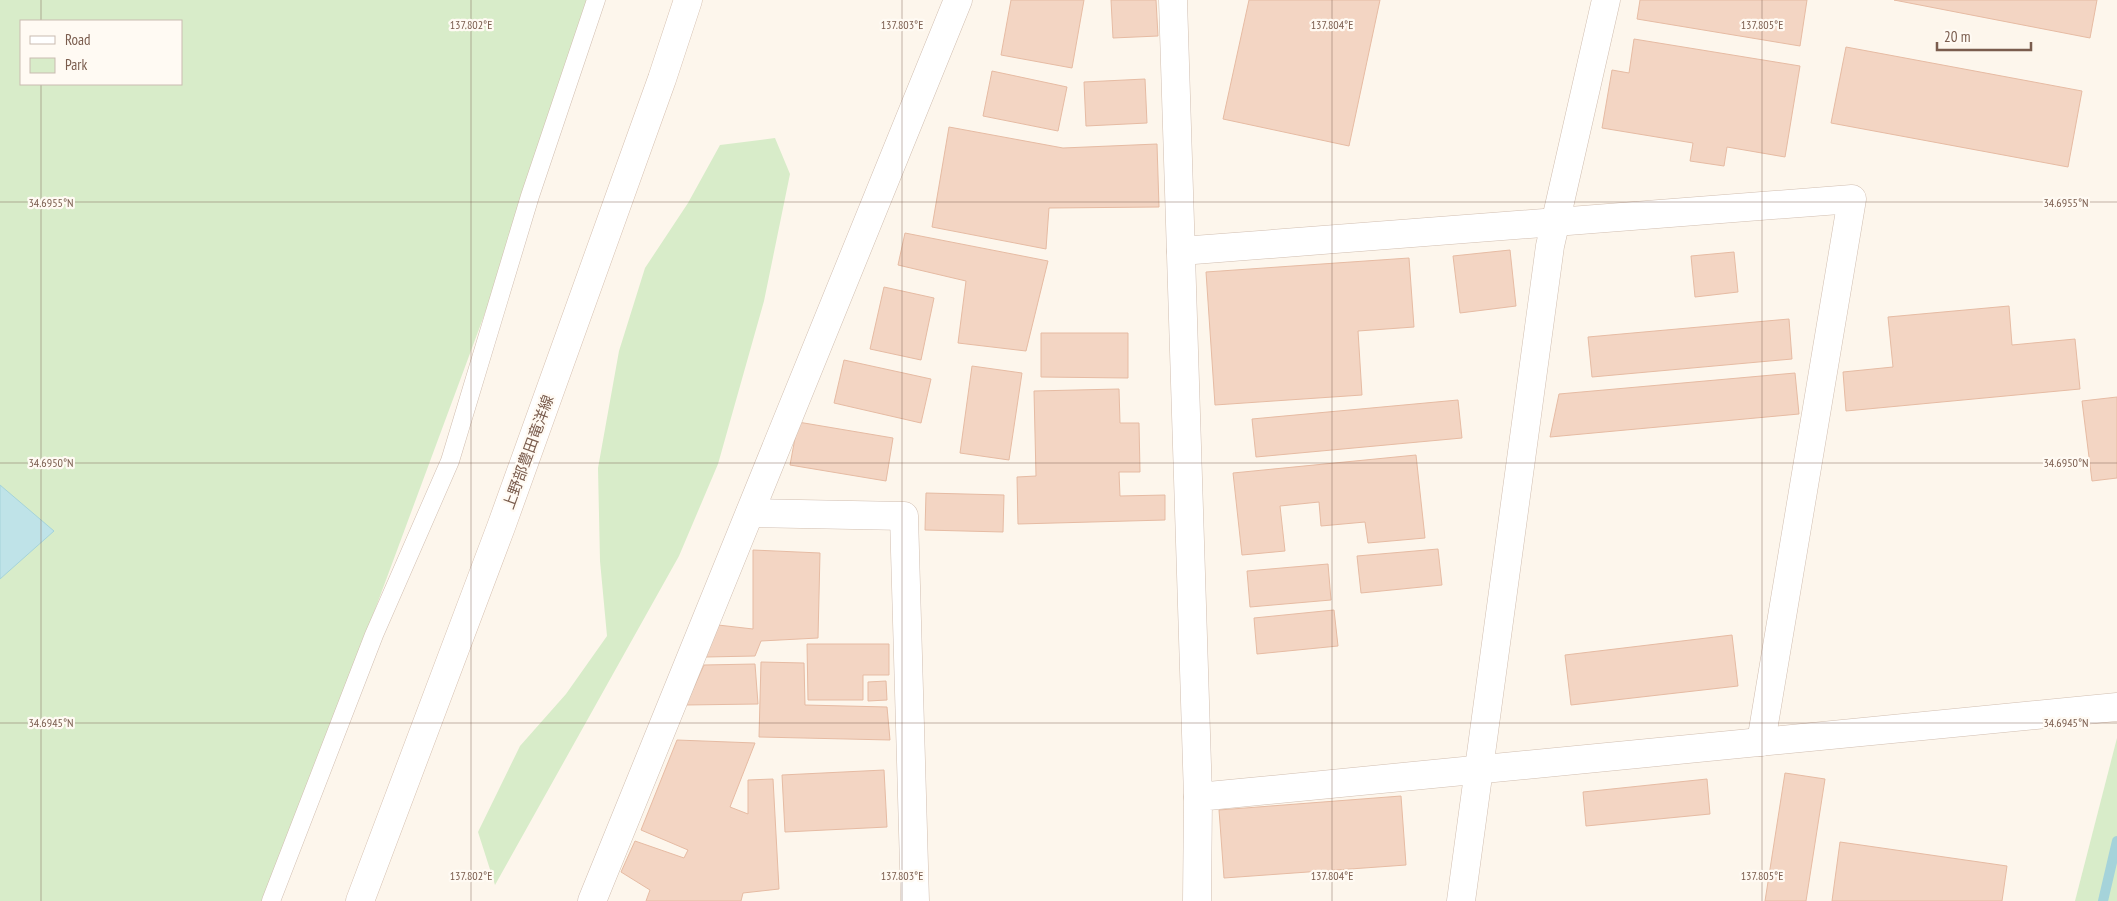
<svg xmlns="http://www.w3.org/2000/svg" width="2117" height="901" font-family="'PT Sans Narrow','Noto Sans JP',sans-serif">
<rect width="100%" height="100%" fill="#fdf6ec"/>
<g fill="#d8ecc9" fill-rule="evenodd">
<path d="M0,0H601L267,901H0ZM21,21H181V84H21Z"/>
<path d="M775,138L790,174L764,301L718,464L679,556L495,885L478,832L520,746L566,694L607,636L600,561L598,468L619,351L645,268L688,203L720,145Z"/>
<path d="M2117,738V901H2075Z"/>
</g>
<path fill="#bfe3e8" stroke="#a5d3da" d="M0,485L54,531L0,579Z"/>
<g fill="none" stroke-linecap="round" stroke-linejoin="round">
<path stroke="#a5d3da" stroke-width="10" d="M2103,901L2117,841"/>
</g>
<g fill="#f3d5c3" stroke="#e6bba3">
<path d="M1011,0H1084L1072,68L1001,55Z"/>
<path d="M1111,0H1156L1158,36L1113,38Z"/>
<path d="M1249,0H1380L1349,146L1223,119Z"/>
<path d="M1640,0H1807L1800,46L1637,19Z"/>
<path d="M1894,0H2097L2090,38Z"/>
<path d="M1634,39L1800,66L1785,157L1727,147L1724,166L1690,161L1693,143L1602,128L1612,70L1629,73Z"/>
<path d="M1846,47L2082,91L2068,167L1831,123Z"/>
<path d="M992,71L1067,87L1058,131L983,116Z"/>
<path d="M1145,79L1147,123L1086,126L1084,82Z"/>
<path d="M949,127L1063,148L1157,144L1159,207L1049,208L1046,249L932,227Z"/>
<path d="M905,233L1048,261L1026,351L958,343L966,281L898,265Z"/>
<path d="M1510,250L1516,306L1460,313L1453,256Z"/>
<path d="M1734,252L1738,292L1695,297L1691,256Z"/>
<path d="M1409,258L1414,327L1358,331L1362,395L1215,405L1206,272Z"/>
<path d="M884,287L934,298L921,360L870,349Z"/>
<path d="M2009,306L2012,345L2075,339L2080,389L1846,411L1843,372L1893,367L1888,317Z"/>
<path d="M1789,319L1792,359L1592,377L1588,337Z"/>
<path d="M1041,333H1128V378L1041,377Z"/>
<path d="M844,360L931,379L921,423L834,403Z"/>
<path d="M972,366L1022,373L1009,460L960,453Z"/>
<path d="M1795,373L1799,414L1550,437L1559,394Z"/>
<path d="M1119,389L1120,423H1139L1140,472H1119L1120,496L1165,495V520L1018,524L1017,477L1036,476L1034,391Z"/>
<path d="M2117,397V478L2092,481L2082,401Z"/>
<path d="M1458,400L1462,438L1256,457L1252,419Z"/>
<path d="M798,422L893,438L886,481L790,465Z"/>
<path d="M1416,455L1425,538L1368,543L1365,522L1321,526L1319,502L1280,506L1285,551L1242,555L1233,473Z"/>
<path d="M926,493L1004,495L1003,532L925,530Z"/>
<path d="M1438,549L1442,585L1361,593L1357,556Z"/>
<path d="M753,550L820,553L818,638L761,641L755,656L706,657L718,625L753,629Z"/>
<path d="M1328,564L1331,600L1250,607L1247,571Z"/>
<path d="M1334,610L1338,646L1257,654L1254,618Z"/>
<path d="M1732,635L1738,686L1571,705L1565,655Z"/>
<path d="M807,644H889V675H863V700H808Z"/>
<path d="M761,662L804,663L805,705L887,707L890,740L759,737Z"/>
<path d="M755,664L758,704L686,705L704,665Z"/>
<path d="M886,681L887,700L868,701V682Z"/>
<path d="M677,740L755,743L730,807L748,814V780L773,779L779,889L743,893L741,901H646L650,890L621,872L635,841L684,858L688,850L641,830Z"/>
<path d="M884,770L887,827L785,832L782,775Z"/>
<path d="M1785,773L1825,779L1806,901H1765Z"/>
<path d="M1707,779L1710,814L1586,826L1583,792Z"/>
<path d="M1401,796L1406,865L1224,878L1219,810Z"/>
<path d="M1840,842L2007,866L2002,901H1832Z"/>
</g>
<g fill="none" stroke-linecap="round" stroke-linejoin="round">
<g stroke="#d1beb0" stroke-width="19">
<path id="service" d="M271,901L374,635L450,461L530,196L596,0"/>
</g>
<g stroke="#d1beb0" stroke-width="29">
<g id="minor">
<path d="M1173,0L1198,797"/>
<path d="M1181,251L1852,199L1761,742"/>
<path d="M750,513L904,516L915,901"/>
<path d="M592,901L958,0"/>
<path d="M1197,901L1198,797L2117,707"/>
</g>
</g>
<g stroke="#d1beb0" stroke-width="29">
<path id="tertiary" d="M1461,901L1550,246L1606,0"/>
</g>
<g stroke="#d6c0b0" stroke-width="29">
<path id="secondary" d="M360,901L501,527L662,79L688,0"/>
</g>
<use href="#service" stroke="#fff" stroke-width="18"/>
<use href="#minor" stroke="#fff" stroke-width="28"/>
<use href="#tertiary" stroke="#fff" stroke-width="28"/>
<use href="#secondary" stroke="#fff" stroke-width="28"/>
</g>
<path fill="none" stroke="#7a5c4d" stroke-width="1" stroke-opacity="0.45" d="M41,0V21M471,0V901M902,0V901M1332,0V901M1762,0V901M41,84V901M0,202H2117M0,463H2117M0,723H2117"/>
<g text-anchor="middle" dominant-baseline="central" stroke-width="4.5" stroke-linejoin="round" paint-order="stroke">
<g font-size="15" fill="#7a5c4d" stroke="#fffaf3">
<text transform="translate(528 452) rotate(-70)">上野部豊田竜洋線</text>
</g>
</g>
<g font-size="12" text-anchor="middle" fill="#7a5c4d" stroke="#fffaf3" stroke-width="4.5" stroke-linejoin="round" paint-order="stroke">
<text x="471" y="29">137.802°E</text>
<text x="902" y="29">137.803°E</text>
<text x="1332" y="29">137.804°E</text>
<text x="1762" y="29">137.805°E</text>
<text x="51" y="207">34.6955°N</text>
<text x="2066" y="207">34.6955°N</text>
<text x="51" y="467">34.6950°N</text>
<text x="2066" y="467">34.6950°N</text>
<text x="51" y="727">34.6945°N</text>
<text x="2066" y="727">34.6945°N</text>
<text x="471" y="880">137.802°E</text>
<text x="902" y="880">137.803°E</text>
<text x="1332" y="880">137.804°E</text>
<text x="1762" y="880">137.805°E</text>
</g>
<rect x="20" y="20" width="162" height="65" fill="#fffaf3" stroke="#cabbb1"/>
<rect x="30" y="36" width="25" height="8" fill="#ffffff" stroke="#cabbb1"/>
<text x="65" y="45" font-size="15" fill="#7a5c4d">Road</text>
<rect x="30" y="58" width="25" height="15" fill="#d8ecc9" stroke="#cabbb1"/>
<text x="65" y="70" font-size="15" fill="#7a5c4d">Park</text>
<path d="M1937 42v8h94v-8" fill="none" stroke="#7a5c4d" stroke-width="2.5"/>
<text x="1944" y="42" font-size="15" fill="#7a5c4d" stroke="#fffaf3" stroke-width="4" paint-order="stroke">20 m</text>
</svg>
